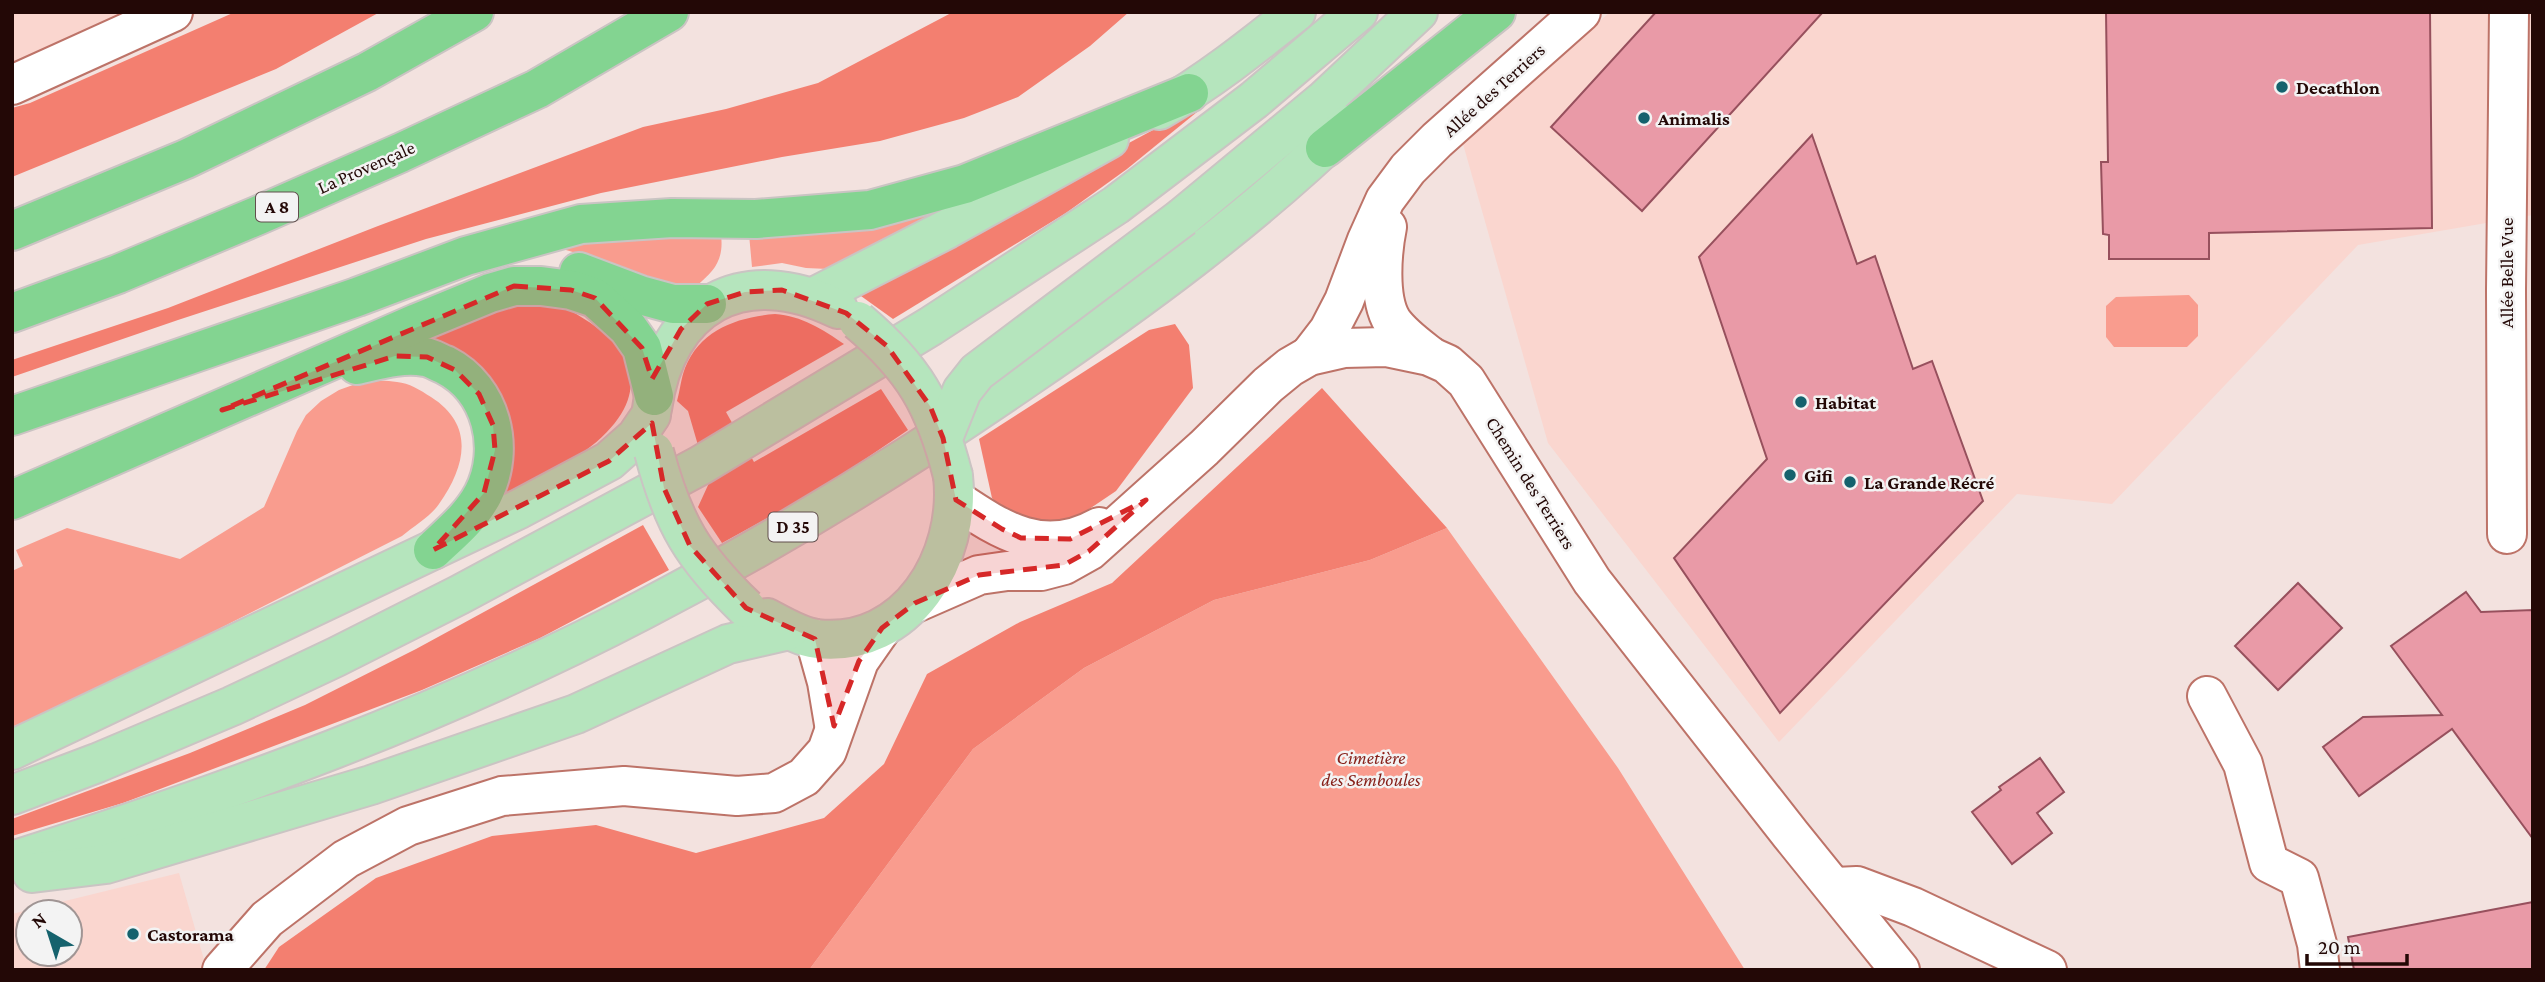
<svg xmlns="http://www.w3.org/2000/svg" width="2545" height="982" font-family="'Crimson Pro',serif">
<rect width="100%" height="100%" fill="#f3e2df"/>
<g fill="#fad6cf" fill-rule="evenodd">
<path d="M12,12H201L12,95Z"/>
<path d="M1610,12H2533V215L2358,245L2112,504L2017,494L1779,742L1548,443L1463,144Z"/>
<path d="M179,873L207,970H12V914ZM28,912H70V954H28Z"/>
</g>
<g fill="#f99c8e">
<path d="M977,195L828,269L806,268L782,263L752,267L749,234Z"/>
<path d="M721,235C724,259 715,271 696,286C647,284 605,259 558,248L610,237Z"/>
<path d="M2189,295L2198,305V336L2187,347H2114L2106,337V306L2116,297Z"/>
<path d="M364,381C375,381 386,380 397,382C409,383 420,390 431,397C475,425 466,466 439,504C431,516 414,526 402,536L98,690L12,727V571L23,566L16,550L67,528L180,559L264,507L297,431L306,415L321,401L339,390Z"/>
<path d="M1447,528L1618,768L1745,970H809L973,749L1084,668L1214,600L1370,560Z"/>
</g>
<g fill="#f37f70">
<path d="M235,12H380L276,69L12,177V108L30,103Z"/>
<path d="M953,12H1129L1090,46L1018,97L964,118L880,141L782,157L601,193L426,239L178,320L12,377V360L168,308L378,226L643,127L726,109L818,83Z"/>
<path d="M1192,109L1197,112L1127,169L1066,213L893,319L854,291Z"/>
<path d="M550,301C635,338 666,395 578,456C553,473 523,485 497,500L510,447L403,340L475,308Z"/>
<path d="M775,314C802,316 822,329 844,344L726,412L754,462L881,389L908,430L824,487L722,543L698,507L709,483L688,411L677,401C680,391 681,378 685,368C700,330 737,317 775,314Z"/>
<path d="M1175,324L1189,345L1193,388L1116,491L1073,520L1033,527L1005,513L992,498L979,439L1149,330Z"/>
<path d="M1322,388L1447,528L1370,560L1214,600L1084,668L973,749L809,970H264L279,947L376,878L492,836L596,825L696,853L824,818L884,764L927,674L1020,622L1112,583Z"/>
<path d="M643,525L669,570L540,638L422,690L123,803L12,836V819L190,753L305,705L416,649Z"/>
</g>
<g fill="#e99aa7" stroke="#97505d" stroke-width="2">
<path d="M1656,12H1823L1642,211L1551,127Z"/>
<path d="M2106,12H2430L2432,228L2209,233V259H2109V235L2103,234L2101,162H2108Z"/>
<path d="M1812,135L1857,264L1875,256L1913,369L1932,361L1983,501L1780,713L1674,558L1767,459L1699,257Z"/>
<path d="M2298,583L2342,628L2278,690L2235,646Z"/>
<path d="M2466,592L2481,612L2533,610V839L2452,729L2359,796L2323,747L2363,717L2442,715L2391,646Z"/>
<path d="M2040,758L2064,792L2037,813L2052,833L2012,864L1972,812L2001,790L1999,787Z"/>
<path d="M2533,902V970H2354L2348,937Z"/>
</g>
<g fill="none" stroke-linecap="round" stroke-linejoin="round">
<g stroke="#bd7368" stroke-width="42">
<g id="minor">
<path d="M12,85L173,12"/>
<path d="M1387,227C1382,252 1378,298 1392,321C1402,335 1416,345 1429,355"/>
<path d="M1309,356L1329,330L1344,301L1367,240L1385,200L1408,169L1437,140L1581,12"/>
<path d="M956,500C1002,531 1044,558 1099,527"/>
<path d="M2507,534L2506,290L2509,12"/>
<path d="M915,603L979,575L1007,571H1041L1064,565L1089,551L1204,448L1268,385L1290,367L1309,356L1344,348L1386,347L1429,356L1447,364L1466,381L1592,581L1791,835L1900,970"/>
<path d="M815,639L827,682L834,724"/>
<path d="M2207,696L2243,764L2269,863L2299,878L2317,944L2320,970"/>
<path d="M1835,887L1857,886L1913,907L2047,970"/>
<path d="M222,970L267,919L346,859L408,826L502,796L624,786L737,796L774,793L804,777L827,751L859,661L882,628"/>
</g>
</g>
<g stroke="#cac4c3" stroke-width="42">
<g id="major">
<path d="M1159,110C1208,82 1252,47 1296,12"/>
<path d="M1183,217L1323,101L1418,12"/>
<path d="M814,297L947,229L1109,139"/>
<path d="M652,409C666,305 743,262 838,309"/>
<path d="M767,618C782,626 800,637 817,639C908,649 962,557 953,476"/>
<path d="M12,750L519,509L609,461L636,437L651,415"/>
<path d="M12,795L97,763L232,706L336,657L459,595L701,465L931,326L1116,205L1254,100L1358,12"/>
<path d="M12,861C228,793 442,715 643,610C776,541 903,463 1026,378C1139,301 1250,220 1348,125"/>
<path d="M32,873L106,864L371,785L576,714L728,644L789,630"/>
</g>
</g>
<g stroke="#cac4c3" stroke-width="42">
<g id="highway">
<path d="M1325,148L1496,12"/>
<path d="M12,231L186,159L367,72L474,12"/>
<path d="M579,272L640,295L673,304H707"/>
<path d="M12,313L118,274L259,215L400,153L537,89L669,12"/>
<path d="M357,365C379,360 402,353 425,357C432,358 439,363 445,365C492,389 506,449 483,494C471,517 451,533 433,550"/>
<path d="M12,416L357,297L466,256L581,224L672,218L756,219L870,210L965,184L1189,93"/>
<path d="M12,500L417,323L490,293L514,286H541L571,290L595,298L628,328L642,348L654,396"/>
</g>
</g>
<use href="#minor" stroke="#fff" stroke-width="38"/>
<use href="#major" stroke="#b5e5bd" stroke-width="38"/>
<use href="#highway" stroke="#83d491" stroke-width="38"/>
<g stroke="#cac4c3" stroke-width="42" stroke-linecap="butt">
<g id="major-bridge">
<path d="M858,321C914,368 935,405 953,476"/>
<path d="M943,438L962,391L977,372L1183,217"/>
<path d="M654,452C673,524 693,557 746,608"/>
</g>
</g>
<use href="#major-bridge" stroke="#b5e5bd" stroke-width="38"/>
</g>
<path fill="#d62828" fill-opacity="0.2" stroke="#d62828" stroke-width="5" stroke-dasharray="14 9" stroke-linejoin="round" d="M514,286L571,290L595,298L642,348L652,379L681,329L707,304L745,292L782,290L846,313L887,346L930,406L943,438L956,500L1002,529L1021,538L1070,539L1146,500L1089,551L1064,565L979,575L915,603L882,628L859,661L834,726L815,639L746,608L690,546L664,488L652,423L609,461L433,550L484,493L495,450L493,425L479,394L455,370L427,357L395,356L222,410Z"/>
<g fill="#15626d" stroke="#f3f3f3" stroke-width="2.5">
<circle cx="2282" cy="87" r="7"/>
<circle cx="1644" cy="118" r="7"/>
<circle cx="1801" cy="402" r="7"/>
<circle cx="1790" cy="475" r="7"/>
<circle cx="1850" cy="482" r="7"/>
<circle cx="133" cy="934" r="7"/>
</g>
<g text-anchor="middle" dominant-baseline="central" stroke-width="5" stroke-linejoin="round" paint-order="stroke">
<g fill="#f3f3f3" stroke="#614e4d" stroke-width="2">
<rect x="256" y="192.5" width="42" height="29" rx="5"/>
<rect x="768.5" y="512.5" width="49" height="29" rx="5"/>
</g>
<g font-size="18" font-weight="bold" fill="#230806">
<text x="277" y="207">A 8</text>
<text x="793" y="527">D 35</text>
</g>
<g font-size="19" font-weight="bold" fill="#230806" stroke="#f3f3f3" text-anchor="start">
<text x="2296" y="87">Decathlon</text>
<text x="1658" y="118">Animalis</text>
<text x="1815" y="402">Habitat</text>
<text x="1804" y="475">Gifi</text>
<text x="1864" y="482">La Grande Récré</text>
<text x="147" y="934">Castorama</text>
</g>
<g font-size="19" fill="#230806" stroke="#f3f3f3">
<text transform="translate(1494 90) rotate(-42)">Allée des Terriers</text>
<text transform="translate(366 167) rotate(-24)">La Provençale</text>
<text transform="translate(2506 273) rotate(-90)">Allée Belle Vue</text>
<text transform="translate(1531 483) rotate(58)">Chemin des Terriers</text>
</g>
<g font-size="19" font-style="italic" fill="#861f18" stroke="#f3f3f3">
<text x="1371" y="757">Cimetière<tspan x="1371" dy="22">des Semboules</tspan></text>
</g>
</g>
<rect width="2545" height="982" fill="none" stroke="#230806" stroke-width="28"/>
<g transform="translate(49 933) rotate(321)"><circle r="33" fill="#f3f3f3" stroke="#a09594" stroke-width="2"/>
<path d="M0-5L12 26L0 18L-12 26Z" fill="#15626d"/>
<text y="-10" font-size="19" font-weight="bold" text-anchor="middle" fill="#230806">N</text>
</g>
<path d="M2307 954v10h100v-10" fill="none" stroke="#230806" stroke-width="3.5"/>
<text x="2318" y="954" font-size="21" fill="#230806" stroke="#f3f3f3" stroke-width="5" paint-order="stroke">20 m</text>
</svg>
